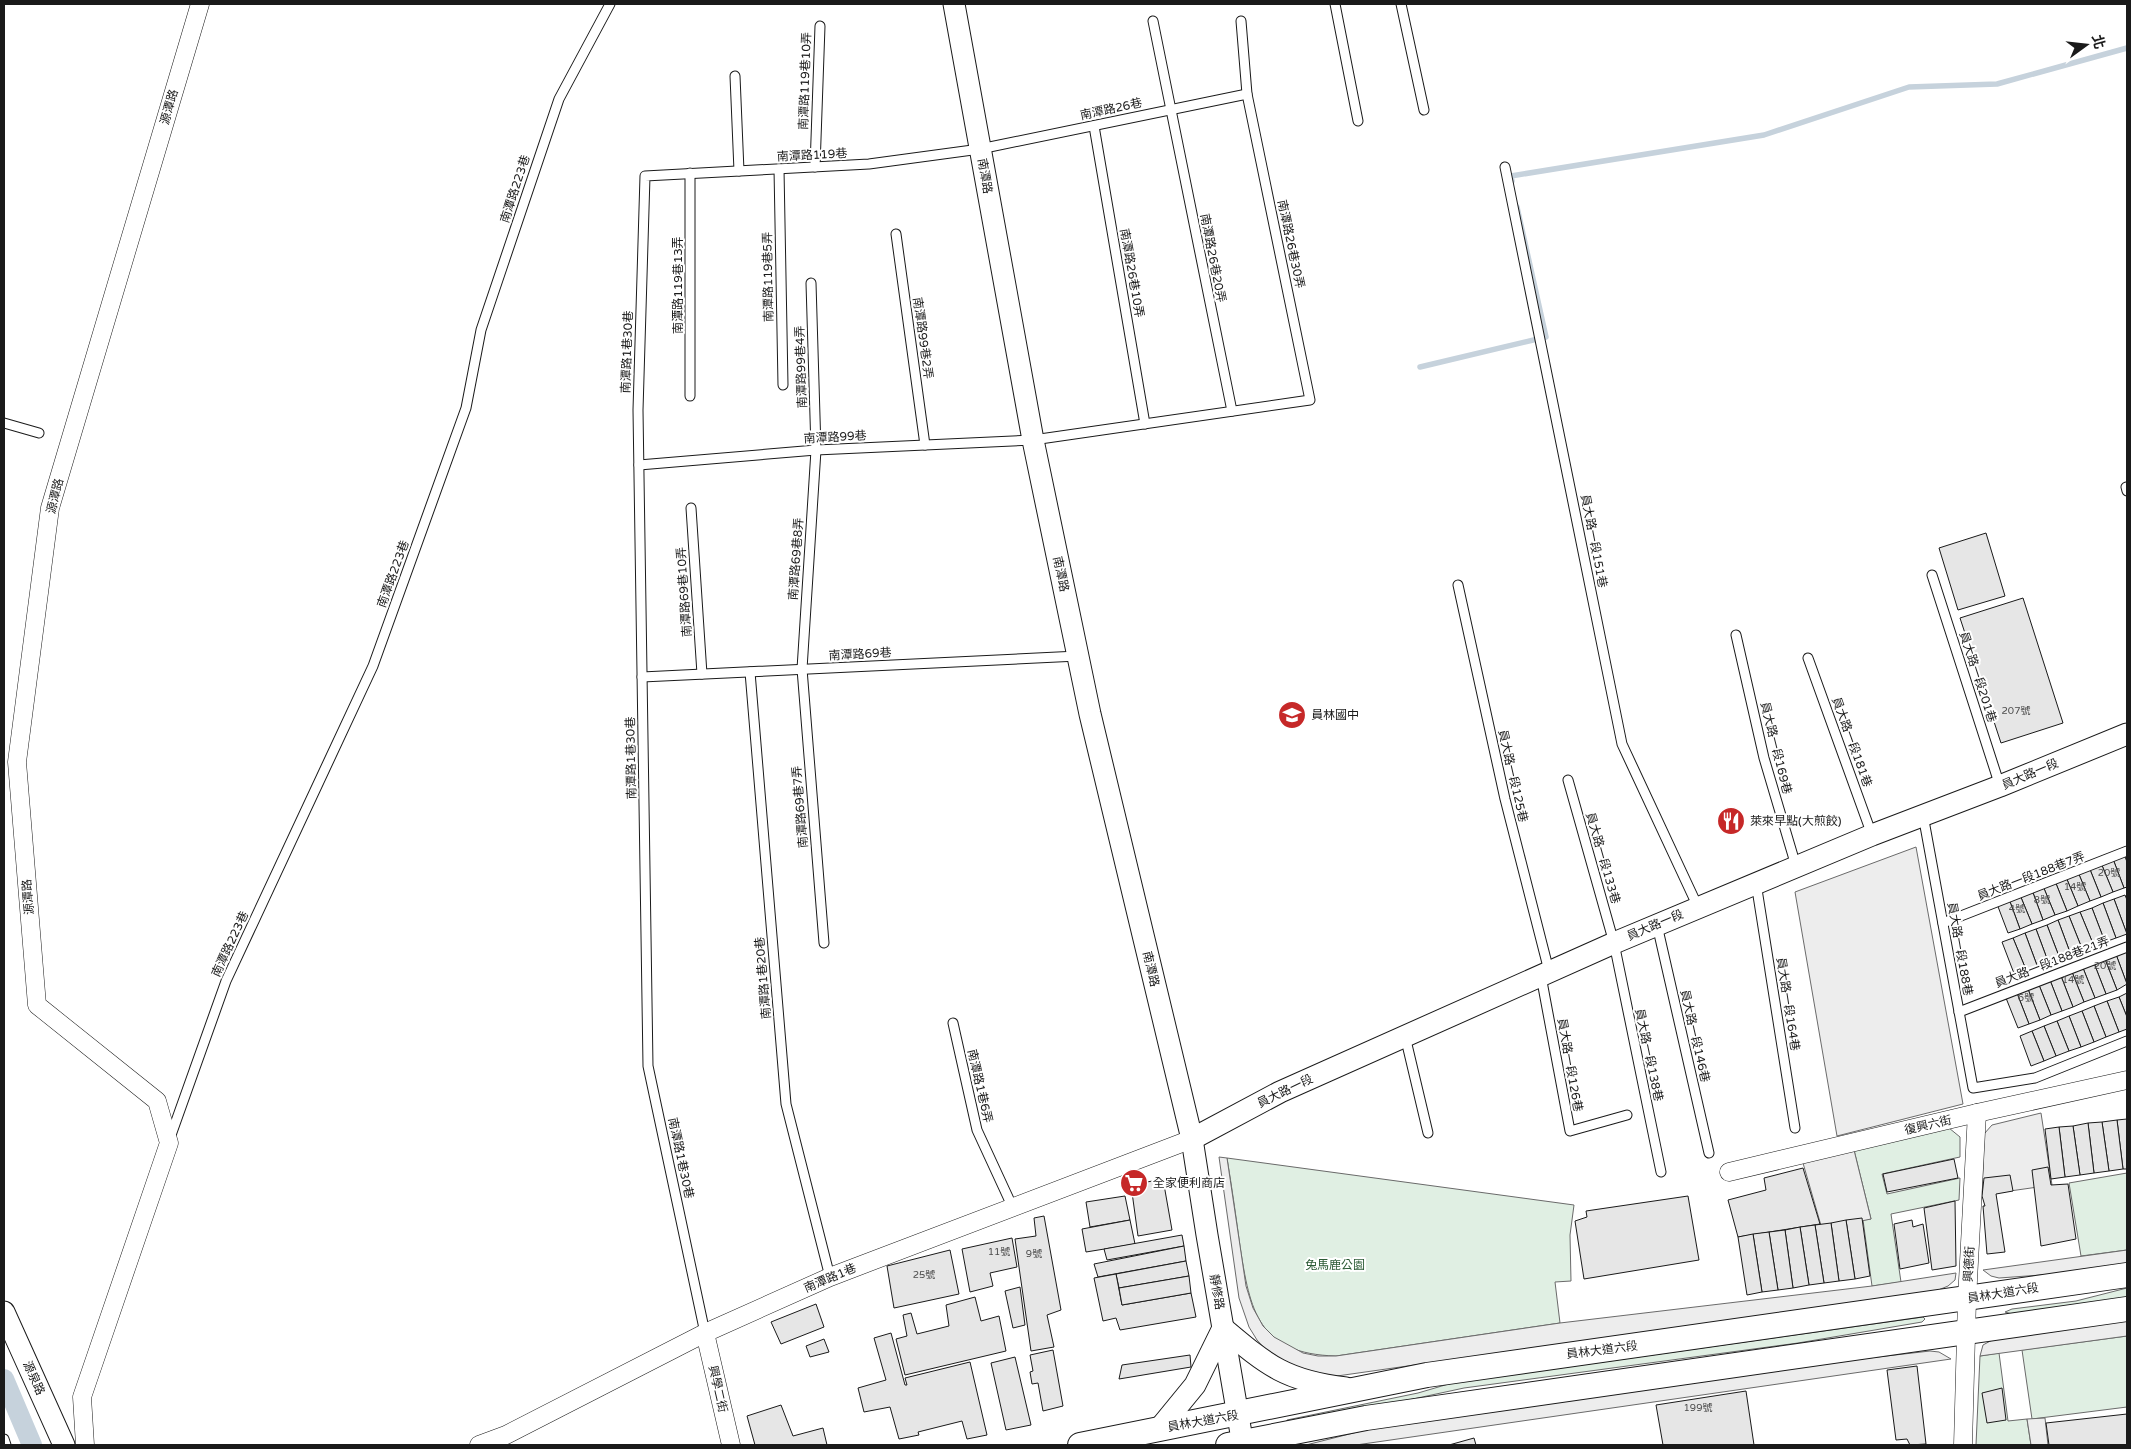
<svg xmlns="http://www.w3.org/2000/svg" width="2131" height="1449" font-family="'Varela Round','Noto Sans TC',sans-serif">
<rect width="100%" height="100%" fill="#fff"/>
<g fill="#e0efe3" stroke="#6a6a6a">
<path d="M1949,1128L1960,1137V1157L1882,1174L1887,1194L1960,1178L1959,1200L1891,1214L1901,1282L1872,1286L1863,1220L1871,1219L1854,1150Z"/>
<path d="M1227,1158L1574,1205L1570,1235L1571,1281L1555,1282L1560,1323L1336,1356C1258,1354 1250,1311 1240,1246C1236,1217 1232,1188 1227,1158Z"/>
<path d="M2127,1173V1250L2081,1256L2069,1183Z"/>
<path d="M2127,1288V1298L2012,1314L2005,1312L2012,1309L2076,1301Z"/>
<path d="M1923,1317L1925,1319L1922,1322L1798,1343L1464,1388L1311,1421L1286,1423L1287,1420L1418,1393L1452,1383Z"/>
<path d="M2127,1336V1407L2032,1419L2022,1350Z"/>
<path d="M1999,1353L2008,1421L2027,1419L2031,1445H1976L1980,1356Z"/>
</g>
<g fill="#ededed" stroke="#6a6a6a">
<path d="M1916,847L1963,1104L1837,1136L1795,892Z"/>
<path d="M2041,1113L2052,1185L1982,1195L1984,1134L1992,1125Z"/>
<path d="M1854,1150L1871,1219L1822,1229L1803,1163Z"/>
<path d="M1219,1157L1227,1158L1246,1286L1253,1308L1263,1326L1274,1337L1303,1353L1318,1356H1336L1560,1323L1872,1286L1956,1273L1955,1280L1948,1286L1936,1291L1330,1377L1298,1371L1266,1350L1257,1340L1249,1327L1239,1298Z"/>
<path d="M2127,1250V1264L2069,1273L1999,1278L1991,1276L1983,1270Z"/>
<path d="M2127,1320V1336L1980,1356L1983,1345L1994,1339Z"/>
<path d="M1930,1351L1939,1352L1951,1359L1356,1445H1306L1377,1427L1764,1370Z"/>
<path d="M2045,1418L2048,1445H2031L2027,1419Z"/>
</g>
<g fill="none" stroke-linecap="round" stroke-linejoin="round">
<g stroke="#c6d2dc" stroke-width="5.5">
<path d="M1512,181L1511,176L1764,135L1909,87L1997,84L2127,48"/>
<path d="M1420,367L1546,337L1517,207"/>
</g>
<path stroke="#c6d2dc" stroke-width="20" d="M4,1379L32,1445"/>
</g>
<g fill="#e6e6e6" stroke="#1a1a1a">
<path d="M1986,533L2005,596L1958,610L1939,548Z"/>
<path d="M2023,598L2063,723L2001,743L1960,618Z"/>
<path d="M2124,854L2127,862V887L2124,888L2113,859Z"/>
<path d="M2113,859L2124,888L2113,892L2101,863Z"/>
<path d="M2101,863L2113,892L2101,897L2089,867Z"/>
<path d="M2089,867L2101,897L2090,901L2078,872Z"/>
<path d="M2078,872L2090,901L2078,906L2066,877Z"/>
<path d="M2066,877L2078,906L2067,911L2055,881Z"/>
<path d="M2055,881L2067,911L2055,915L2043,886Z"/>
<path d="M2043,886L2055,915L2043,920L2032,890Z"/>
<path d="M2032,890L2043,920L2032,924L2020,895Z"/>
<path d="M2020,895L2032,924L2020,929L2009,899Z"/>
<path d="M2125,895L2127,900V934L2114,899Z"/>
<path d="M2009,899L2020,929L2008,933L1997,904Z"/>
<path d="M2114,899L2127,934L2116,938L2103,903Z"/>
<path d="M2103,903L2116,938L2105,942L2092,908Z"/>
<path d="M2092,908L2105,942L2094,946L2080,912Z"/>
<path d="M2080,912L2094,946L2083,951L2069,916Z"/>
<path d="M2069,916L2083,951L2071,955L2058,920Z"/>
<path d="M2058,920L2071,955L2060,959L2047,925Z"/>
<path d="M2047,925L2060,959L2049,964L2036,929Z"/>
<path d="M2036,929L2049,964L2038,968L2025,933Z"/>
<path d="M2025,933L2038,968L2027,972L2013,938Z"/>
<path d="M2013,938L2027,972L2015,976L2002,942Z"/>
<path d="M2125,945L2127,952V984L2114,949Z"/>
<path d="M2114,949L2127,984L2117,990L2103,954Z"/>
<path d="M2103,954L2117,990L2106,994L2092,958Z"/>
<path d="M2092,958L2106,994L2095,998L2081,963Z"/>
<path d="M2081,963L2095,998L2084,1002L2070,967Z"/>
<path d="M2070,967L2084,1002L2073,1007L2059,971Z"/>
<path d="M2059,971L2073,1007L2062,1011L2048,975Z"/>
<path d="M2048,975L2062,1011L2051,1015L2037,980Z"/>
<path d="M2037,980L2051,1015L2040,1020L2026,984Z"/>
<path d="M2026,984L2040,1020L2029,1024L2015,988Z"/>
<path d="M2015,988L2029,1024L2018,1028L2004,993Z"/>
<path d="M2127,993V1017L2119,997Z"/>
<path d="M2119,997L2127,1017V1029L2119,1032L2107,1001Z"/>
<path d="M2107,1001L2119,1032L2106,1037L2094,1006Z"/>
<path d="M2094,1006L2106,1037L2094,1042L2082,1011Z"/>
<path d="M2082,1011L2094,1042L2081,1047L2069,1016Z"/>
<path d="M2069,1016L2081,1047L2069,1051L2057,1021Z"/>
<path d="M2057,1021L2069,1051L2056,1056L2044,1026Z"/>
<path d="M2044,1026L2056,1056L2044,1061L2032,1031Z"/>
<path d="M2032,1031L2044,1061L2031,1066L2020,1036Z"/>
<path d="M2127,1119V1169H2123L2117,1120Z"/>
<path d="M2117,1120L2123,1169L2109,1171L2102,1122Z"/>
<path d="M2102,1122L2109,1171L2094,1173L2088,1123Z"/>
<path d="M2088,1123L2094,1173L2080,1175L2073,1126Z"/>
<path d="M2073,1126L2080,1175L2065,1177L2059,1127Z"/>
<path d="M2059,1127L2065,1177L2051,1179L2045,1129Z"/>
<path d="M1954,1159L1958,1178L1887,1192L1883,1174Z"/>
<path d="M2048,1167L2051,1185L2068,1184L2076,1239L2041,1246L2032,1170Z"/>
<path d="M1803,1168L1820,1224L1738,1237L1728,1200L1766,1190L1764,1178Z"/>
<path d="M2010,1175L2013,1191L1996,1194L2005,1252L1987,1254L1983,1206H1985L1982,1196L1984,1178Z"/>
<path d="M1163,1179L1172,1230L1138,1236L1131,1185Z"/>
<path d="M1125,1196L1130,1220L1090,1227L1086,1202Z"/>
<path d="M1688,1196L1699,1260L1584,1279L1575,1221L1587,1217L1586,1211Z"/>
<path d="M1955,1201L1956,1266L1932,1270L1924,1208Z"/>
<path d="M1044,1216L1061,1310L1047,1315L1054,1347L1031,1351L1015,1239L1036,1236L1034,1218Z"/>
<path d="M1862,1218L1870,1276L1855,1279L1846,1220Z"/>
<path d="M1130,1220L1135,1244L1086,1252L1082,1229Z"/>
<path d="M1846,1220L1855,1279L1839,1281L1831,1223Z"/>
<path d="M1912,1220L1913,1227L1923,1224L1929,1263L1900,1269L1894,1224Z"/>
<path d="M1831,1223L1839,1281L1824,1283L1815,1225Z"/>
<path d="M1815,1225L1824,1283L1809,1285L1800,1227Z"/>
<path d="M1800,1227L1809,1285L1793,1288L1785,1230Z"/>
<path d="M1785,1230L1793,1288L1778,1290L1769,1232Z"/>
<path d="M1769,1232L1778,1290L1762,1292L1753,1234Z"/>
<path d="M1753,1234L1762,1292L1747,1295L1738,1237Z"/>
<path d="M1182,1235L1184,1246L1107,1260L1104,1249Z"/>
<path d="M1012,1238L1017,1267L990,1273L993,1286L970,1292L962,1249Z"/>
<path d="M1184,1246L1186,1261L1098,1277L1094,1264Z"/>
<path d="M950,1250L959,1294L894,1308L887,1266Z"/>
<path d="M1186,1261L1189,1276L1119,1288L1116,1274Z"/>
<path d="M1116,1274L1122,1305L1191,1293L1196,1317L1120,1330L1116,1318L1103,1321L1094,1278Z"/>
<path d="M1189,1276L1191,1293L1122,1305L1119,1288Z"/>
<path d="M1020,1287L1025,1325L1013,1328L1005,1291Z"/>
<path d="M975,1297L981,1321L999,1316L1006,1351L905,1375L896,1339L907,1336L903,1315L911,1313L917,1334L949,1326L946,1305Z"/>
<path d="M816,1304L824,1327L781,1344L771,1322Z"/>
<path d="M891,1333L905,1385H907L905,1378L970,1362L987,1435L967,1439L962,1421L918,1432L919,1435L899,1439L890,1407L864,1412L858,1388L886,1380L874,1338Z"/>
<path d="M824,1339L829,1352L810,1357L806,1346Z"/>
<path d="M1053,1350L1063,1406L1043,1411L1038,1383L1032,1384L1030,1372L1033,1371L1030,1355Z"/>
<path d="M1190,1355L1191,1367L1119,1379L1122,1365Z"/>
<path d="M1015,1357L1031,1425L1006,1430L991,1363Z"/>
<path d="M1917,1366L1926,1444L1910,1445L1907,1439L1896,1440L1887,1370Z"/>
<path d="M2002,1388L2006,1420L1987,1423L1982,1393Z"/>
<path d="M1746,1391L1754,1445H1663L1656,1405Z"/>
<path d="M781,1405L793,1436L823,1428L827,1445H755L747,1416Z"/>
<path d="M2127,1414V1445H2049L2046,1423Z"/>
<path d="M1474,1438L1476,1445H1449Z"/>
</g>
<g fill="none" stroke-linecap="round" stroke-linejoin="round">
<g stroke="#1a1a1a" stroke-width="11">
<g id="service">
<path d="M1335,4L1358,121"/>
<path d="M1401,4L1424,110"/>
<path d="M1153,21L1232,411"/>
<path d="M735,76L739,171"/>
<path d="M1094,126L1145,424"/>
<path d="M815,167L820,26"/>
<path d="M1505,167L1622,744L1698,907"/>
<path d="M779,169L783,385"/>
<path d="M690,173V396"/>
<path d="M896,234L925,445"/>
<path d="M811,283L816,450L802,669L824,943"/>
<path d="M4,423L39,433"/>
<path d="M639,465L816,450L1033,440L1310,400L1247,94L1241,21"/>
<path d="M2126,487L2127,491"/>
<path d="M691,508L702,674"/>
<path d="M1932,575L2000,786"/>
<path d="M1458,585L1505,799L1549,971"/>
<path d="M1736,635L1764,758L1796,866"/>
<path d="M1808,658L1872,835"/>
<path d="M750,672L786,1104L830,1277"/>
<path d="M642,677L1078,656"/>
<path d="M1568,780L1614,943L1661,1172"/>
<path d="M1923,815L1973,1088L2035,1078L2127,1041"/>
<path d="M1756,883L1795,1128"/>
<path d="M1943,923L2127,851"/>
<path d="M1657,925L1709,1153"/>
<path d="M1541,976L1570,1131L1627,1115"/>
<path d="M1959,1012L2127,947"/>
<path d="M953,1023L977,1130L1013,1208"/>
<path d="M1405,1036L1428,1133"/>
<path d="M170,1138L226,981L373,666L466,408L481,330L559,99L610,4"/>
<path d="M705,1333L648,1066L638,410L645,176L869,164L980,149L1247,94"/>
<path d="M4,1439L6,1445"/>
</g>
</g>
<g stroke="#1a1a1a" stroke-width="19">
<g id="minor">
<path d="M1729,1172L1977,1113L2127,1080"/>
<path d="M705,1333L731,1445"/>
<path d="M85,1445L82,1397L169,1143L157,1101L37,1005L17,762L50,508L200,4"/>
<path d="M479,1445L506,1435L705,1333L830,1277L1192,1139"/>
<path d="M1963,1445L1967,1299L1977,1113"/>
</g>
</g>
<g stroke="#1a1a1a" stroke-width="23">
<g id="tertiary">
<path d="M954,4L1033,440L1090,714L1192,1139L1207,1235L1243,1445"/>
<path d="M1192,1139L1280,1092L1614,943L1872,835L2000,786L2127,734"/>
<path d="M4,1312L64,1445"/>
<path d="M1159,1429L1195,1385L1223,1328C1268,1366 1286,1381 1346,1388"/>
</g>
</g>
<g stroke="#1a1a1a" stroke-width="26">
<g id="secondary">
<path d="M1080,1445L1427,1375L2127,1275"/>
<path d="M1228,1445L1366,1418L2127,1309"/>
</g>
</g>
<use href="#service" stroke="#fff" stroke-width="9"/>
<use href="#minor" stroke="#fff" stroke-width="18"/>
<use href="#tertiary" stroke="#fff" stroke-width="21"/>
<use href="#secondary" stroke="#fff" stroke-width="24"/>
</g>
<defs>
<g id="school-disc" transform="scale(1.4375)"><circle r="9.5" fill="#c62828" stroke="#fff"/><path d="M0-5L7-2L0 1L-7-2ZM-4 1L0 2.5L4 1V4Q0 6-4 4Z" fill="#fff"/></g>
<g id="restaurant-disc" transform="scale(1.4375)"><circle r="9.5" fill="#c62828" stroke="#fff"/><path d="M-5-6h1v4h1v-4h1v4h1v-4h1v5L-1.5 .5V6h-2V.5L-5-1ZM5-6V6H3V1.5H1.5Q1.5-4 5-6Z" fill="#fff"/></g>
<g id="supermarket-disc" transform="scale(1.4375)"><circle r="9.5" fill="#c62828" stroke="#fff"/><path d="M-6-5.5h2.5l.6 2H6L4.5 2H-2.5L-4.4-4H-6ZM-1.5 3.2a1.3 1.3 0 1 0 .1 0ZM3 3.2a1.3 1.3 0 1 0 .1 0Z" fill="#fff"/></g>
</defs>
<g fill-rule="evenodd">
<use href="#school-disc" x="1292" y="715"/>
<use href="#restaurant-disc" x="1731" y="821"/>
<use href="#supermarket-disc" x="1134" y="1183"/>
</g>
<g text-anchor="middle" dominant-baseline="central" stroke-width="4" stroke-linejoin="round" paint-order="stroke">
<g font-size="10" fill="#4d4d4d">
<text x="2016" y="711">207號</text>
<text x="2109" y="873">20號</text>
<text x="2075" y="887">14號</text>
<text x="2042" y="900">8號</text>
<text x="2017" y="909">4號</text>
<text x="2105" y="966">20號</text>
<text x="2073" y="980">14號</text>
<text x="2026" y="998">6號</text>
<text x="999" y="1252">11號</text>
<text x="1034" y="1254">9號</text>
<text x="924" y="1275">25號</text>
<text x="1698" y="1408">199號</text>
</g>
<g font-size="12" fill="#1a1a1a" stroke="#fff">
<text transform="translate(805 81) rotate(-88)">南潭路119巷10弄</text>
<text transform="translate(169 107) rotate(-74)">源潭路</text>
<text transform="translate(1111 109) rotate(-12)">南潭路26巷</text>
<text transform="translate(812 155) rotate(-3)">南潭路119巷</text>
<text transform="translate(985 176) rotate(80)">南潭路</text>
<text transform="translate(515 189) rotate(-72)">南潭路223巷</text>
<text transform="translate(1291 244) rotate(78)">南潭路26巷30弄</text>
<text transform="translate(1213 258) rotate(79)">南潭路26巷20弄</text>
<text transform="translate(1132 273) rotate(80)">南潭路26巷10弄</text>
<text transform="translate(768 277) rotate(-91)">南潭路119巷5弄</text>
<text transform="translate(678 285) rotate(-90)">南潭路119巷13弄</text>
<text transform="translate(923 338) rotate(82)">南潭路99巷2弄</text>
<text transform="translate(627 352) rotate(-88)">南潭路1巷30巷</text>
<text transform="translate(801 367) rotate(-92)">南潭路99巷4弄</text>
<text transform="translate(835 437) rotate(-3)">南潭路99巷</text>
<text transform="translate(55 496) rotate(-76)">源潭路</text>
<text transform="translate(1594 541) rotate(79)">員大路一段151巷</text>
<text transform="translate(796 559) rotate(-86)">南潭路69巷8弄</text>
<text transform="translate(393 574) rotate(-70)">南潭路223巷</text>
<text transform="translate(1061 574) rotate(78)">南潭路</text>
<text transform="translate(684 592) rotate(-94)">南潭路69巷10弄</text>
<text transform="translate(860 654) rotate(-3)">南潭路69巷</text>
<text transform="translate(1978 677) rotate(72)">員大路一段201巷</text>
<text transform="translate(1852 742) rotate(70)">員大路一段181巷</text>
<text transform="translate(1776 748) rotate(76)">員大路一段169巷</text>
<text transform="translate(631 758) rotate(-91)">南潭路1巷30巷</text>
<text transform="translate(2030 774) rotate(-23)">員大路一段</text>
<text transform="translate(1513 776) rotate(77)">員大路一段125巷</text>
<text transform="translate(800 807) rotate(-95)">南潭路69巷7弄</text>
<text transform="translate(1603 858) rotate(74)">員大路一段133巷</text>
<text transform="translate(2031 876) rotate(-21)">員大路一段188巷7弄</text>
<text transform="translate(28 897) rotate(-95)">源潭路</text>
<text transform="translate(1655 925) rotate(-23)">員大路一段</text>
<text transform="translate(230 944) rotate(-65)">南潭路223巷</text>
<text transform="translate(1960 949) rotate(80)">員大路一段188巷</text>
<text transform="translate(2052 962) rotate(-21)">員大路一段188巷21弄</text>
<text transform="translate(1151 969) rotate(77)">南潭路</text>
<text transform="translate(763 978) rotate(-95)">南潭路1巷20巷</text>
<text transform="translate(1788 1004) rotate(81)">員大路一段164巷</text>
<text transform="translate(1695 1036) rotate(77)">員大路一段146巷</text>
<text transform="translate(1649 1055) rotate(78)">員大路一段138巷</text>
<text transform="translate(1570 1065) rotate(80)">員大路一段126巷</text>
<text transform="translate(980 1086) rotate(77)">南潭路1巷6弄</text>
<text transform="translate(1285 1091) rotate(-26)">員大路一段</text>
<text transform="translate(1928 1125) rotate(-13)">復興六街</text>
<text transform="translate(681 1158) rotate(78)">南潭路1巷30巷</text>
<text transform="translate(1969 1264) rotate(-87)">興德街</text>
<text transform="translate(830 1278) rotate(-23)">南潭路1巷</text>
<text transform="translate(1217 1292) rotate(80)">靜修路</text>
<text transform="translate(2003 1293) rotate(-9)">員林大道六段</text>
<text transform="translate(1602 1350) rotate(-7)">員林大道六段</text>
<text transform="translate(34 1378) rotate(66)">源泉路</text>
<text transform="translate(718 1389) rotate(77)">興學二街</text>
<text transform="translate(1203 1421) rotate(-10)">員林大道六段</text>
</g>
<g font-size="12" fill="#1a1a1a" stroke="#fff" text-anchor="start">
<text x="1311" y="715">員林國中</text>
<text x="1750" y="821">萊來早點(大煎餃)</text>
<text x="1153" y="1183">全家便利商店</text>
</g>
<g font-size="12" fill="#2b5a34" stroke="#fff">
<text x="1335" y="1265">兔馬鹿公園</text>
</g>
</g>
<rect width="2131" height="1449" fill="none" stroke="#1a1a1a" stroke-width="10"/>
<g transform="translate(2086 45) rotate(75)" stroke="#ffffff" stroke-width="4" paint-order="stroke">
<path d="M0-4L9 19L0 12L-9 19Z" fill="#1a1a1a"/>
<text y="-8" font-size="14" font-weight="bold" text-anchor="middle" fill="#1a1a1a">北</text>
</g>
</svg>
